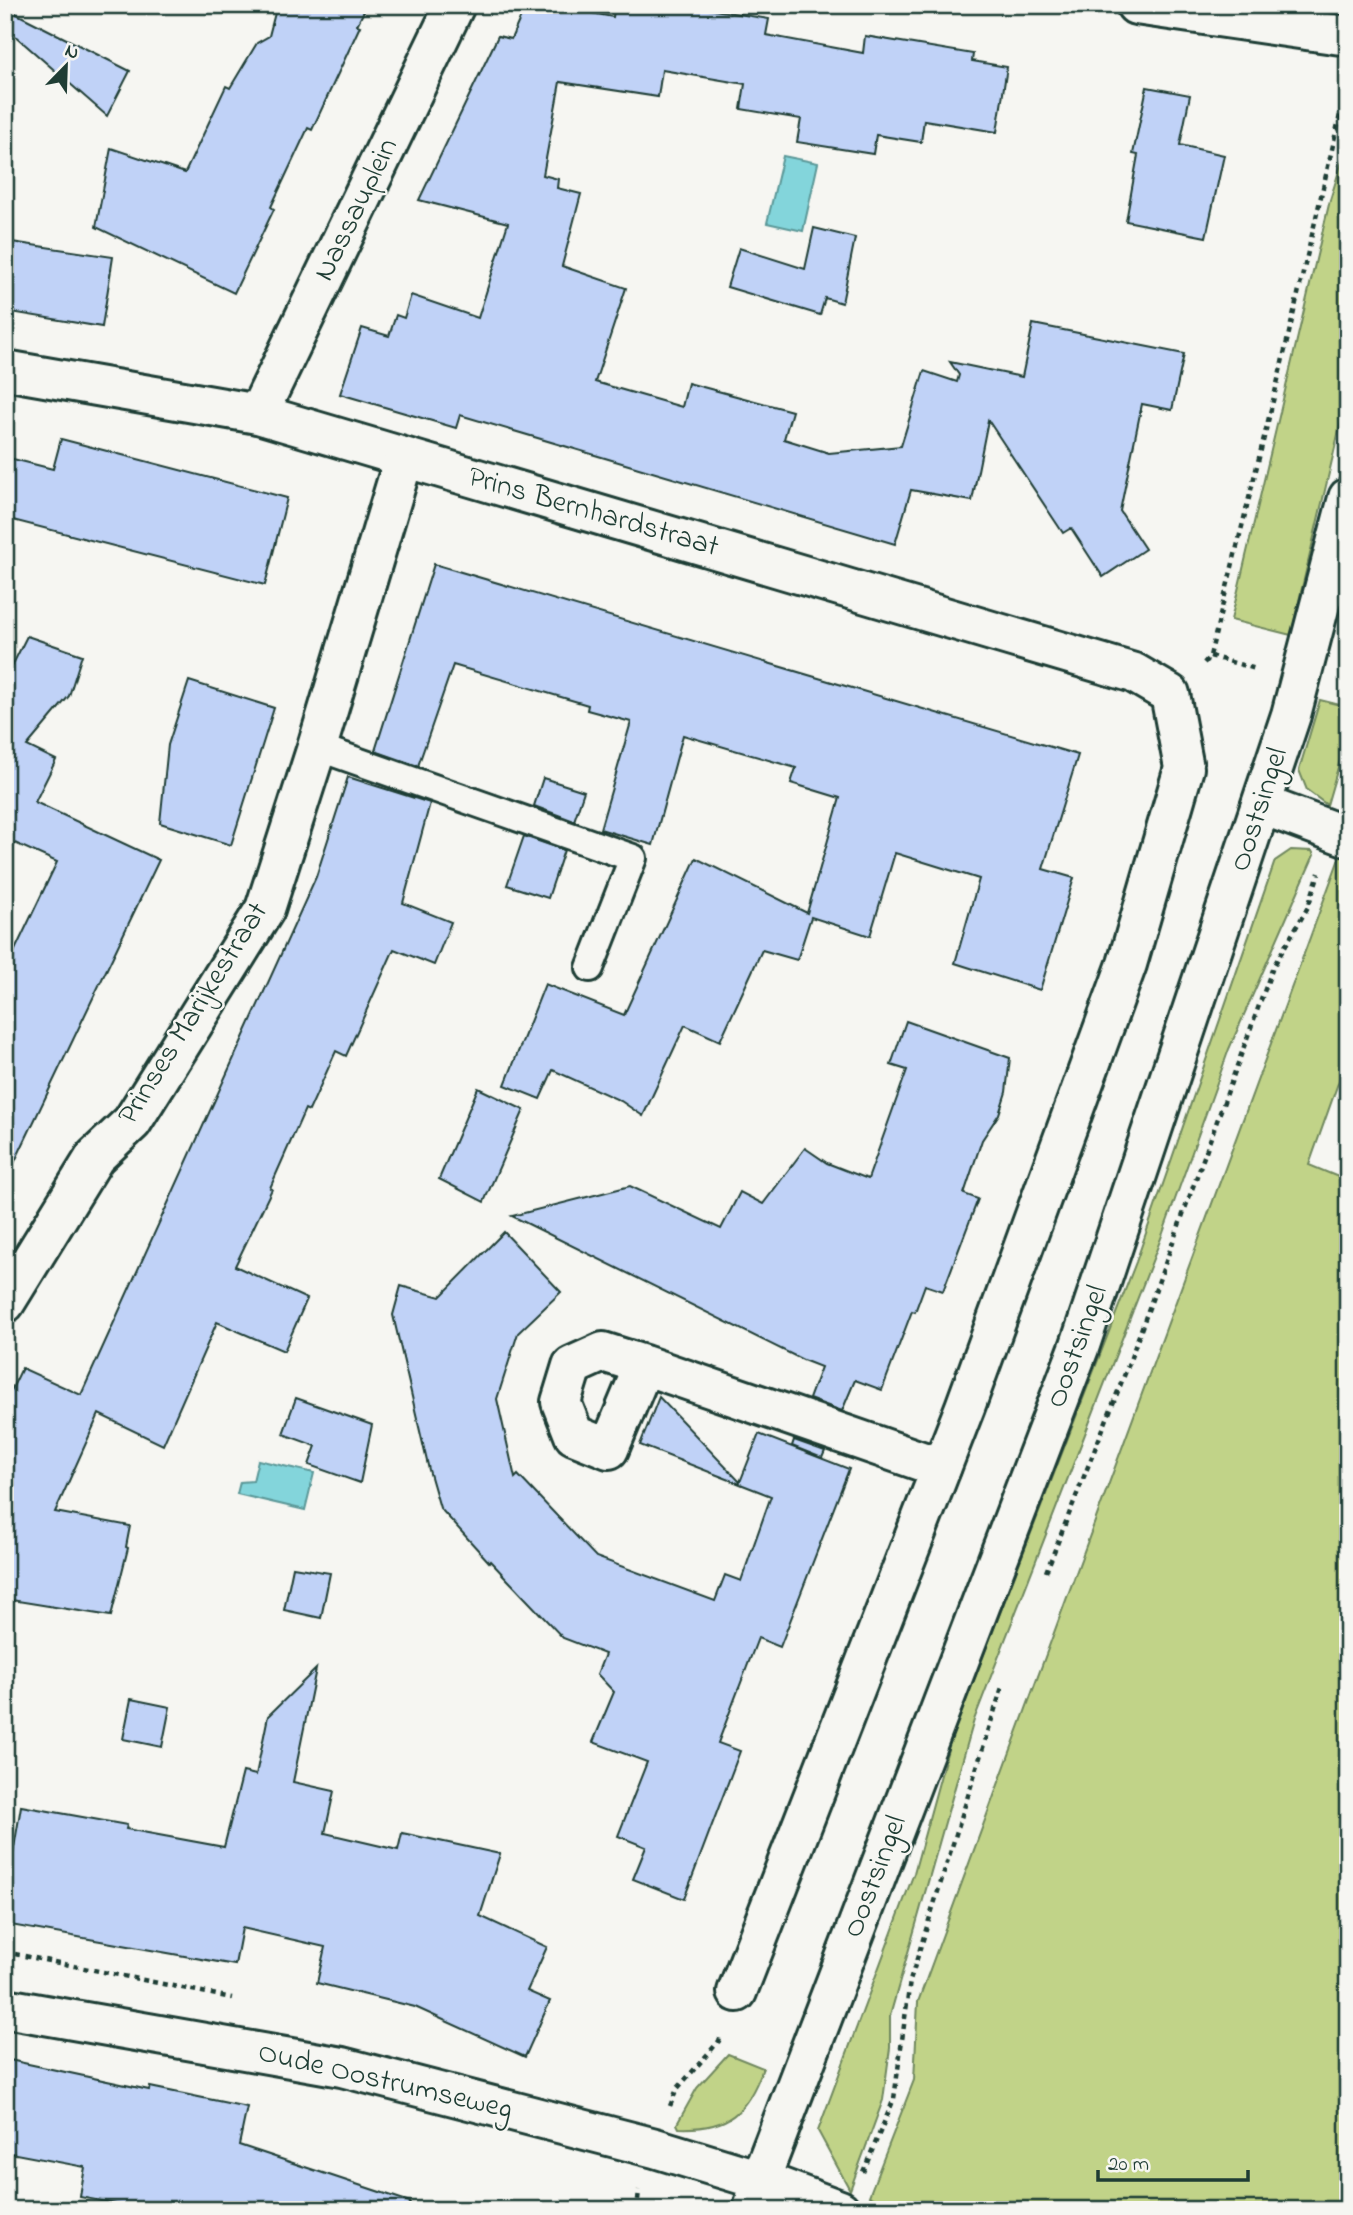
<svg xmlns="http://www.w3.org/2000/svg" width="1353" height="2215" font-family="'Indie Flower',sans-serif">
<rect width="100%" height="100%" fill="#f6f6f2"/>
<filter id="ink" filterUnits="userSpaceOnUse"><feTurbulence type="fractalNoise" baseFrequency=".0143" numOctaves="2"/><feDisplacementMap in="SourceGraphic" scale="14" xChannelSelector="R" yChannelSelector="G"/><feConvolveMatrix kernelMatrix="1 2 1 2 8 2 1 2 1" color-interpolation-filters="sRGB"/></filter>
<g filter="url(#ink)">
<g fill="#c1d388" stroke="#70885e" stroke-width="2">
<path d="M1348,142V392L1291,635L1231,620L1330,200Z"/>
<path d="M1320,700L1348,707V733L1327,805L1307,790L1299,770Z"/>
<path d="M1291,850L1312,851L1314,855L1229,1049L1163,1233L974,1720L890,2016V2048L883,2100L850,2190L818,2131L914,1873L950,1742L1136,1262L1275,861Z"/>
<path d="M1340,856L1348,857V1055L1309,1165L1348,1181V2210H897L869,2196L914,2080L918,2002Z"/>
<path d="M728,2054L763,2068C747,2113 728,2130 679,2128L677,2124L697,2088Z"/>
</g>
<g fill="#83d5db" stroke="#5b9898" stroke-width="2">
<path d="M783,156L818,163L803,231L767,223Z"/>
<path d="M258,1460L314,1473L305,1510L237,1494L240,1482L253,1481Z"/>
</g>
<g fill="#c0d2f7" stroke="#1f3d34" stroke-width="2">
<path d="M277,5H367L357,25L360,26L312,130L308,128L271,207L274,209L234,293L96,227L111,148L185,173L226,86L230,88L257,43L269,36Z"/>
<path d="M526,5H550L613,17L615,5H684L769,19L766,35L863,53L865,36L973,54L972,61L1007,67L997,132L924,120L921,142L876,135L873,154L797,142L801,119L741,109L745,84L662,70L658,97L560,82L543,175L558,179L557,188L581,194L562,266L626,288L595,382L682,407L688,383L792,411L784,439L829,453L901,446L924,371L957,382L959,375L950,362L1022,377L1033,324L1184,354L1172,410L1142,404L1120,511L1145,549L1103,577L1071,528L1063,533L988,420L972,501L911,490L895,544L460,415L456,428L340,394L362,328L389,336L396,315L404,318L411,295L478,318L508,223L419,200L498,36L511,39Z"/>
<path d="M5,8L130,71L107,116L5,27Z"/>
<path d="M1147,87L1190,95L1180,145L1224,155L1206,237L1126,221L1138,155L1133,154Z"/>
<path d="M814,228L855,238L842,303L825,298L820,315L727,287L739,248L805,269Z"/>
<path d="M5,241L113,257L102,327L5,311Z"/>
<path d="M61,439L287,498L265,585L5,518V457L53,469Z"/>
<path d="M434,564L1078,755L1043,869L1074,878L1040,990L955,963L979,879L895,853L870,936L811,917L797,960L762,950L720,1041L685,1025L643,1116L621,1101L553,1070L540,1099L505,1085L545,984L624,1015L696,858L807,913L840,798L791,783L796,768L683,735L653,845L600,829L631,722L587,710L588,705L453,665L418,766L375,751Z"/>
<path d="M27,636L82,655L69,696L27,746L56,760L35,802L159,860L5,1182V971L57,862L15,843L5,863V680Z"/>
<path d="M189,681L274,708L231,845L160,823L168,745Z"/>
<path d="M348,777L430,803L403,903L451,922L434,965L394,949L346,1056L336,1051L309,1111L305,1109L270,1188L272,1189L235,1266L307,1299L284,1351L217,1322L163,1445L99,1414L55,1512L130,1526L126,1547L128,1548L111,1616L5,1599V1403L22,1368L81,1395L316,877Z"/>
<path d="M543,778L584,791L574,821L534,806Z"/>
<path d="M524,836L564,850L548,898L507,885Z"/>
<path d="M906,1021L1010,1058L1006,1092L999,1114L982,1140L964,1194L978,1199L943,1291L925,1285L915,1312L912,1311L882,1390L855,1380L842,1411L809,1399L821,1367L803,1360L512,1216L630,1186L721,1229L740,1192L763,1204L805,1148L827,1163L868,1179L907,1070L891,1065Z"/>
<path d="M478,1088L524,1110L484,1202L439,1179Z"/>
<path d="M504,1232L561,1292L518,1333L497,1399L515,1478L518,1475L596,1557L715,1601L725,1575L741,1581L771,1496L640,1445L659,1397L740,1482L759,1434L849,1469L780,1647L758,1638L718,1743L740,1751L684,1899L633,1879L646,1847L618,1836L647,1762L593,1742L614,1692L597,1674L605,1654L563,1638L490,1561L489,1562L440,1508L429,1470L393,1315L401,1286L440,1297Z"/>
<path d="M296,1398L372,1425L360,1483L309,1465L316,1446L283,1434Z"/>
<path d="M794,1440L825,1451L822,1458L792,1446Z"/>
<path d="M293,1567L330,1573L321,1618L284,1610Z"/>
<path d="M316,1669L293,1782L334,1791L325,1833L398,1850L402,1833L500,1854L480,1916L547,1947L527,1991L550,2001L525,2057L415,2007L317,1983L325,1947L242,1928L235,1965L5,1924V1902L21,1806L127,1825L126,1829L224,1847L243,1772L256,1775L268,1716Z"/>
<path d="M131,1699L170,1707L162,1747L123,1739Z"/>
<path d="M5,2059L149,2090L150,2087L247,2107L239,2145L410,2202L409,2210H147L80,2197L85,2167L5,2152Z"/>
</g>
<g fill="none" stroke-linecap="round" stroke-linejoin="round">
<g stroke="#1f3d34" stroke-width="32">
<path id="service" d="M317,747L633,858L590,968"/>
</g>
<g stroke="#1f3d34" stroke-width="44">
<g id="minor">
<path d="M1136,5L1348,36"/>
<path d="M5,370L258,414L1134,673L1170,694L1184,768L1127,964L965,1407L737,1992"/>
<path d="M258,414L455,5"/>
<path d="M1263,805L1348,837"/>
<path d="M5,1303L95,1157L132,1122L265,909L317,747L404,458"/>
<path d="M644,1365L609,1449L574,1435L561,1402L572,1366L603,1352L644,1365L941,1468"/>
<path d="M5,2008L342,2067L655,2148L760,2180L840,2210"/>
</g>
</g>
<g stroke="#1f3d34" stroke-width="44">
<path id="secondary" d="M753,2210L760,2180L1079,1348L1291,715L1348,498"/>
</g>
<g stroke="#1f3d34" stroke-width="4.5" stroke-dasharray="5 5" stroke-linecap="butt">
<path d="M1210,656L1256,669"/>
<path d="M1204,663L1210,656L1273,401L1348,81"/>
<path d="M1046,1572L1126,1371L1273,967L1308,907L1319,873"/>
<path d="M5,1952L232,1998"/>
<path d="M670,2106L677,2089L719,2041L721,2034"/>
<path d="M863,2172L894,2099L910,1981L1002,1687"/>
<path d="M637,2210L639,2190"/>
</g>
<use href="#service" stroke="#f6f6f2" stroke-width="26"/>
<use href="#minor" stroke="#f6f6f2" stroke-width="38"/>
<use href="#secondary" stroke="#f6f6f2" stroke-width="38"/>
</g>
</g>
<g text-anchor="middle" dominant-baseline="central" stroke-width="5" stroke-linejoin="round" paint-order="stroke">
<g font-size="30" fill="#1f3d34" stroke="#f6f6f2">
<text transform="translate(357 210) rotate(-64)">Nassauplein</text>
<text transform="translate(593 513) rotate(16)">Prins Bernhardstraat</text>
<text transform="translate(1260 810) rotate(-72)">Oostsingel</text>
<text transform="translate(194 1014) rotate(-58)">Prinses Marijkestraat</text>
<text transform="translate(1078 1347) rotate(-70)">Oostsingel</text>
<text transform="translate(876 1877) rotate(-69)">Oostsingel</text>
<text transform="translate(385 2082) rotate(13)">Oude Oostrumseweg</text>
</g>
</g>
<rect width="1353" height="2215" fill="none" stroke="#f6f6f2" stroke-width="28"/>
<rect x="14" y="14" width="1325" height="2187" fill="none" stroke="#1f3d34" stroke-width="2.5" filter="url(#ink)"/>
<g transform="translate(66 66) rotate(23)" stroke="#f6f6f2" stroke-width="5" paint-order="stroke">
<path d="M0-5L12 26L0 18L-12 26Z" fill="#1f3d34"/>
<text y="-10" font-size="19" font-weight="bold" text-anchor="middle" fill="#1f3d34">N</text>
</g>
<path d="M1098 2170v10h150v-10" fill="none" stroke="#1f3d34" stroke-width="3.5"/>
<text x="1108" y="2170" font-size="21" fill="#1f3d34" stroke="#f6f6f2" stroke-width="5" paint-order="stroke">20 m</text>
</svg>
